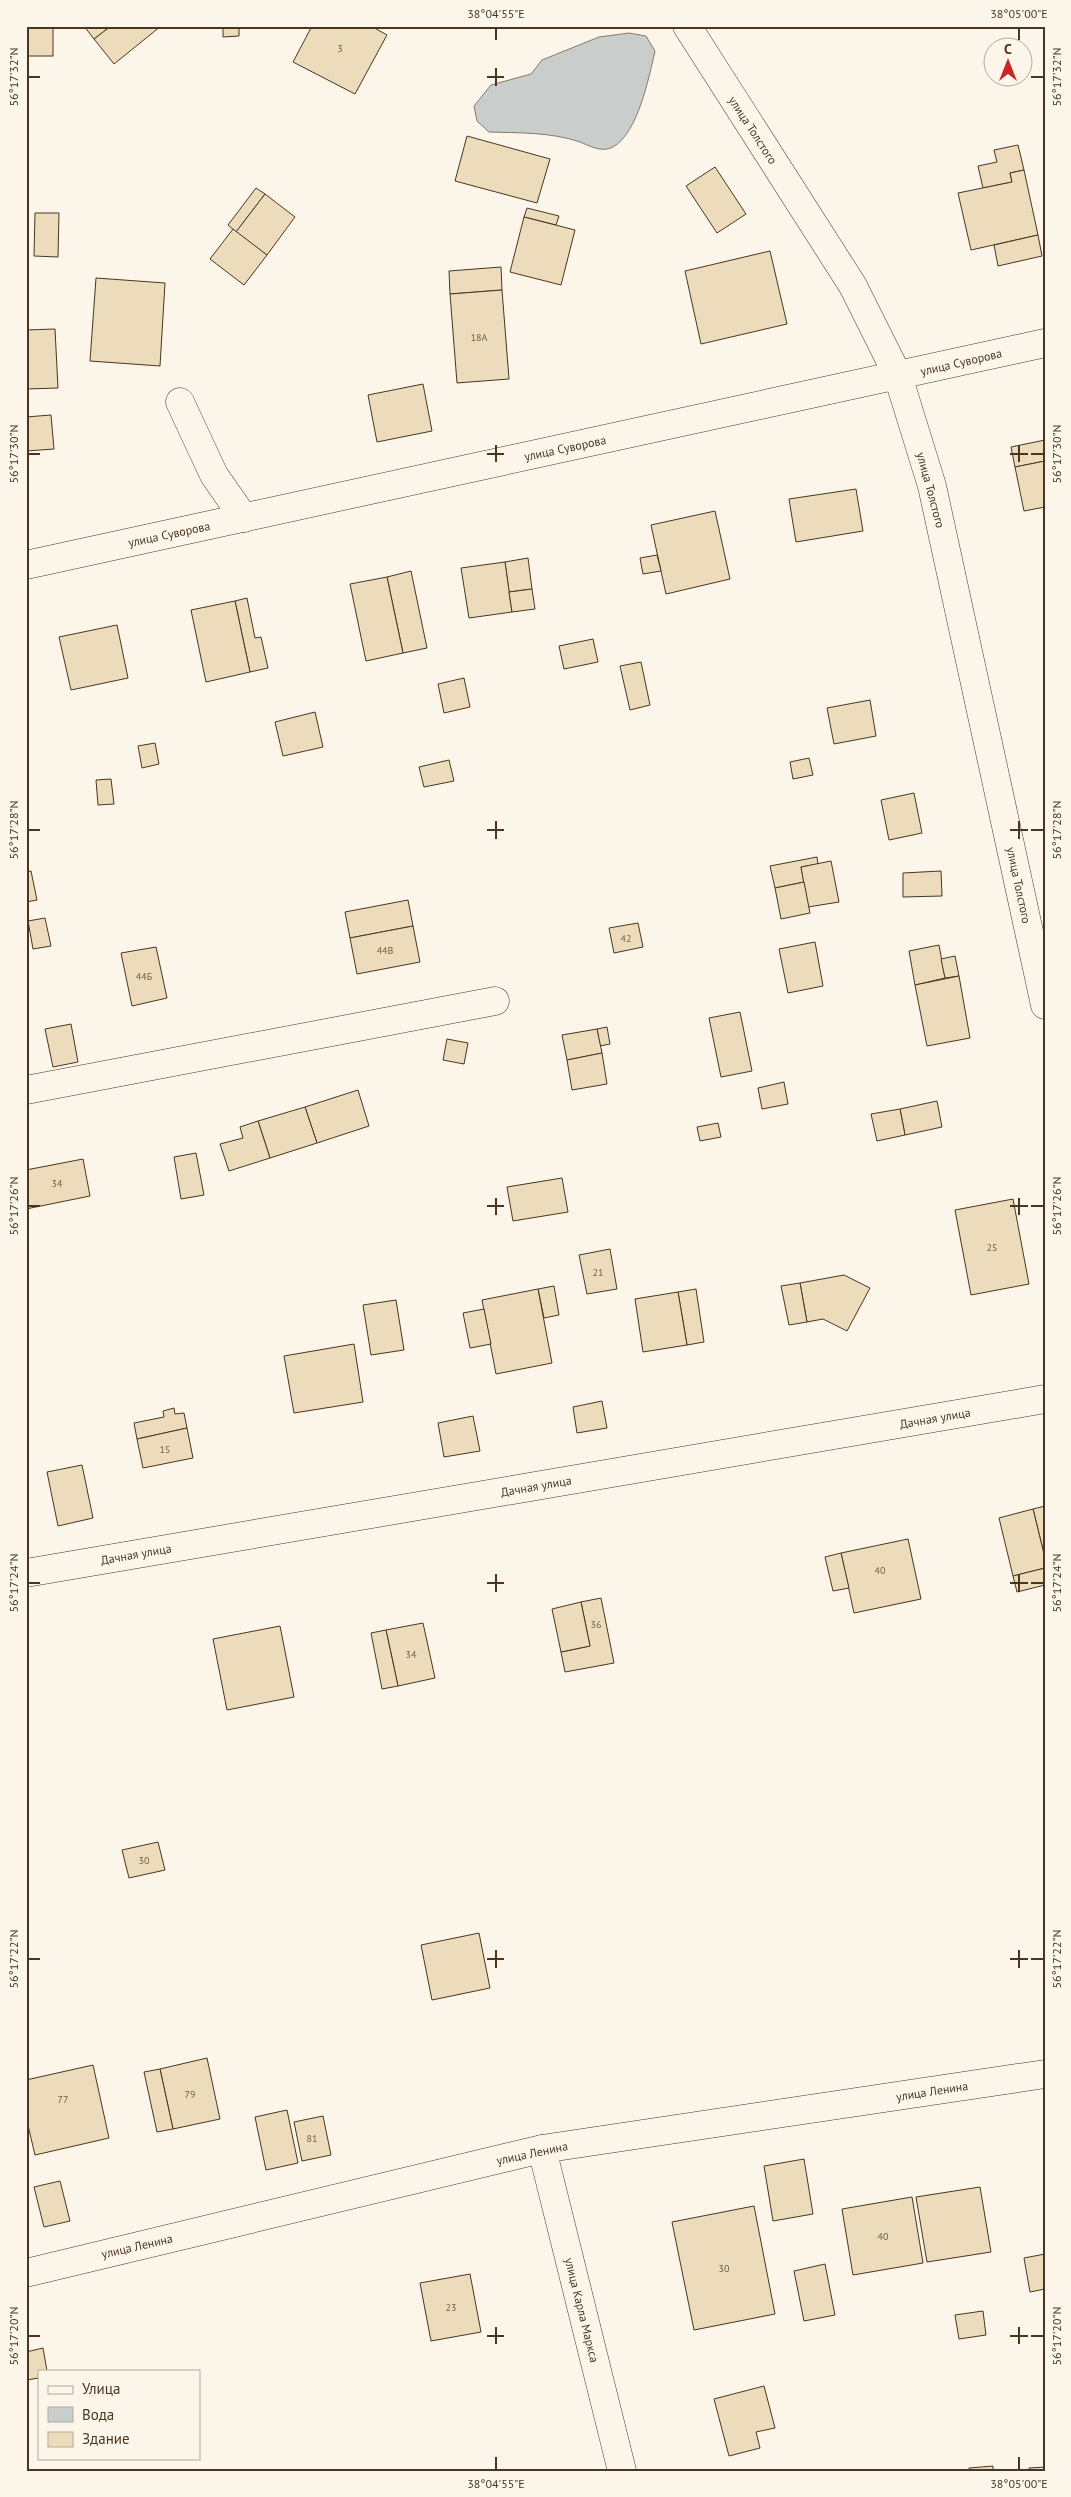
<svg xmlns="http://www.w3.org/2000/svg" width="1071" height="2497" font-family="'PT Sans',sans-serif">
<rect width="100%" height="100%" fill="#fbf6e9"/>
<path fill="#c9cecd" stroke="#887966" d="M629,33L646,36L655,51C649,77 638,133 613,147C602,153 590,146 580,142C551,132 519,133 489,132L477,121L474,106L491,85L531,74L542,60L599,37Z"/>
<g fill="#ecdcbc" stroke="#4a3520">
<rect x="28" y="26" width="25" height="30"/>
<path d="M84,26H111L94,39Z"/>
<path d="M111,26H161L114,64L94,39Z"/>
<path d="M223,26H239V36L223,37Z"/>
<path d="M312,26H371L387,35L355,94L293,62Z"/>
<path d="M467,136L550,159L537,203L455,181Z"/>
<path d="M1018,145L1024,170L1010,173L1012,182L983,188L978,166L997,162L994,150Z"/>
<path d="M715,167L746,214L717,233L686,186Z"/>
<path d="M1024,170L1038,235L971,250L958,193L1012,182L1010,173Z"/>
<path d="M256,188L265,194L236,232L228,225Z"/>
<path d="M265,194L295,217L267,255L236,232Z"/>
<path d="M527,208L559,216L556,225L524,217Z"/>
<path d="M35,213H59L58,257L34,256Z"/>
<path d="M524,217L575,230L561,285L510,272Z"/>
<path d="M233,229L267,255L244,285L210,259Z"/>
<path d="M1038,235L1042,256L998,266L994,245Z"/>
<path d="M770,251L787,324L701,344L685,271Z"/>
<path d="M501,267L502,290L450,294L449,271Z"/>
<path d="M96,278L165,283L160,366L90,361Z"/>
<path d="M502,290L509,379L457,383L450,294Z"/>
<path d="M55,329L58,388L26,389V330Z"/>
<path d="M423,384L432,431L377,442L368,395Z"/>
<path d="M51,415L54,449L26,451V417Z"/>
<path d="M1045,440V461L1015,467L1011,447Z"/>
<path d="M1045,461V507L1024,511L1015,467Z"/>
<path d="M856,489L863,531L796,542L789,499Z"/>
<path d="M715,511L730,579L666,594L651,525Z"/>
<path d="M657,555L661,571L643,574L640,558Z"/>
<path d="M528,558L532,589L509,592L505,562Z"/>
<path d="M505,562L512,612L469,618L461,568Z"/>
<path d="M411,571L427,648L403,653L387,577Z"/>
<path d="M387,577L403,653L366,661L350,584Z"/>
<path d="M532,589L535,609L512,612L509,592Z"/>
<path d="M247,598L255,638L261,637L268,668L250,672L235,601Z"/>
<path d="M235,601L250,672L206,682L191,610Z"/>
<path d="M117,625L128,678L71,690L59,637Z"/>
<path d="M593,639L598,662L564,669L559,646Z"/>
<path d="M641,662L650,705L630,710L620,666Z"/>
<path d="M464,678L470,707L444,713L438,684Z"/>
<path d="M870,700L876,736L834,744L827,708Z"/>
<path d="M315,712L323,747L283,756L275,722Z"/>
<path d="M155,743L159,764L142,768L138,746Z"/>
<path d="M809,758L813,775L793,779L790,762Z"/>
<path d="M449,760L454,781L424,787L419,767Z"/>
<path d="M111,779L114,804L98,805L96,780Z"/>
<path d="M914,793L922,833L889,840L881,800Z"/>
<path d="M817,857L818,864L801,867L804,882L775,888L770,866Z"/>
<path d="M831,861L839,902L808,907L801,867Z"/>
<path d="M31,871L37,900L26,902V872Z"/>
<path d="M941,871L942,896L903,897V873Z"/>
<path d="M804,882L810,913L781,919L775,888Z"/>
<path d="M408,900L413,926L350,938L345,912Z"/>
<path d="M45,918L51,946L33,949L28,921Z"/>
<path d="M638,923L643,947L614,953L609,928Z"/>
<path d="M413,926L420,962L357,974L350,938Z"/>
<path d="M815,942L823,986L788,993L779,949Z"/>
<path d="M939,945L945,978L915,985L909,951Z"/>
<path d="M156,947L167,998L132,1006L121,953Z"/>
<path d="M955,956L959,976L945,978L941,959Z"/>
<path d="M959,976L970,1038L927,1046L915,985Z"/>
<path d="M740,1012L752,1071L721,1077L709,1018Z"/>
<path d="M71,1024L78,1062L53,1067L45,1029Z"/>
<path d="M607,1027L610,1044L600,1046L597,1029Z"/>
<path d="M597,1029L602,1053L567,1060L562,1035Z"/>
<path d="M447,1039L468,1043L464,1064L443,1060Z"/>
<path d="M602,1053L607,1084L572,1090L567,1060Z"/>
<path d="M784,1082L788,1104L762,1109L758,1088Z"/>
<path d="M358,1090L369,1126L317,1143L305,1107Z"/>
<path d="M937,1101L942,1127L905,1135L900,1109Z"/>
<path d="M305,1107L317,1143L270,1158L258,1121Z"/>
<path d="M900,1109L905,1135L877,1141L871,1114Z"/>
<path d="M258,1121L270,1158L229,1171L220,1144L243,1138L240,1127Z"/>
<path d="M718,1123L721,1137L700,1141L697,1127Z"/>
<path d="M196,1153L204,1195L181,1199L174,1157Z"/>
<path d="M83,1159L90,1196L26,1209V1170Z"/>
<path d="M562,1178L568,1212L513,1221L507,1187Z"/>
<path d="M1013,1199L1029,1284L971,1295L955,1210Z"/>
<path d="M610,1249L617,1289L587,1294L579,1255Z"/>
<path d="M844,1275L870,1288L847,1331L823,1319L807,1322L800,1283Z"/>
<path d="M800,1283L807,1322L789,1325L781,1286Z"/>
<path d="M554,1286L559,1315L544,1318L538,1289Z"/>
<path d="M538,1289L552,1363L496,1374L482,1300Z"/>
<path d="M696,1289L704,1342L687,1345L678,1292Z"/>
<path d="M678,1292L687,1345L643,1352L635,1299Z"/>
<path d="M396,1300L404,1350L371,1355L363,1305Z"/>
<path d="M484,1309L491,1344L470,1348L463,1313Z"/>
<path d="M354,1344L363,1402L294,1413L284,1356Z"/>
<path d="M602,1401L607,1428L577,1433L573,1407Z"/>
<path d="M174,1408L175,1414L184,1413L187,1428L137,1439L134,1423L164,1417L163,1411Z"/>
<path d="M473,1416L480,1451L444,1457L438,1423Z"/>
<path d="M187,1428L193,1458L143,1468L137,1439Z"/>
<path d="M82,1465L93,1518L58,1526L47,1472Z"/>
<path d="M1045,1506V1558L1033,1509Z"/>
<path d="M1033,1509L1045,1558V1568L1013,1576L999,1518Z"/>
<path d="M908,1539L921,1599L854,1613L841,1553Z"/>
<path d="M841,1553L849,1588L833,1591L825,1557Z"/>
<path d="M1045,1568V1585L1017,1592L1013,1576Z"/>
<path d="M601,1598L614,1663L565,1672L561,1652L590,1646L581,1602Z"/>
<path d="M581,1602L590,1646L561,1652L552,1609Z"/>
<path d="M423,1623L435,1678L398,1686L386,1630Z"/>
<path d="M280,1626L294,1697L227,1710L213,1639Z"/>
<path d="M386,1630L398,1686L382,1689L371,1633Z"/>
<path d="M158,1842L165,1870L129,1878L122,1850Z"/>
<path d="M479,1933L490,1988L432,2000L421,1945Z"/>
<path d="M207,2058L220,2119L173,2129L160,2069Z"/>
<path d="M93,2065L109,2138L35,2155L26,2117V2080Z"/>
<path d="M160,2069L173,2129L157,2132L144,2072Z"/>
<path d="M287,2110L298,2163L266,2170L255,2117Z"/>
<path d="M323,2116L331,2155L302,2161L294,2122Z"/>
<path d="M804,2159L813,2214L773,2221L764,2166Z"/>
<path d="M60,2181L70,2221L44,2227L34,2187Z"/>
<path d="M980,2187L991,2252L927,2262L916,2197Z"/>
<path d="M912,2197L923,2263L853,2275L842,2209Z"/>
<path d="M754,2206L775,2314L694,2330L672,2222Z"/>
<path d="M1045,2254V2289L1030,2292L1024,2258Z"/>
<path d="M825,2264L835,2315L804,2321L794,2271Z"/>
<path d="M470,2274L481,2332L431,2341L420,2283Z"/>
<path d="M983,2311L986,2335L959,2339L955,2315Z"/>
<path d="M43,2348L47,2371H39V2378L26,2380V2352Z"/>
<path d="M764,2386L775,2428L756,2432L760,2448L729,2456L714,2399Z"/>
<path d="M993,2466V2471H969V2468Z"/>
<path d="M1045,2467V2471H1029V2468Z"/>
</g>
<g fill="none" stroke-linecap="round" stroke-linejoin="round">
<g stroke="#4a3520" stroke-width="29">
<g id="minor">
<path d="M687,26L853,286L898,376L932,486L1045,1005"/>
<path d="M180,402L214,475L244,518"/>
<path d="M26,565L1045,343"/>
<path d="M26,1090L495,1001"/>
<path d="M26,1573L1045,1399"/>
<path d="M542,2149L622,2471"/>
<path d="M26,2273L542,2149L1045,2074"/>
</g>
</g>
<use href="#minor" stroke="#fbf6e9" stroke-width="28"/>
</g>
<path fill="none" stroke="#4a3520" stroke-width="2" d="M496,28V40M1019,28V40M496,68V86M28,77H40M487,77H504M1031,77H1044M496,445V462M1019,445V462M28,454H40M487,454H504M1010,454H1028M1031,454H1044M496,821V839M1019,821V839M28,830H40M487,830H504M1010,830H1028M1031,830H1044M496,1198V1215M1019,1198V1215M28,1206H40M487,1206H504M1010,1206H1028M1031,1206H1044M496,1574V1592M1019,1574V1592M28,1583H40M487,1583H504M1010,1583H1028M1031,1583H1044M496,1950V1968M1019,1950V1968M28,1959H40M487,1959H504M1010,1959H1028M1031,1959H1044M496,2327V2344M1019,2327V2344M28,2336H40M487,2336H504M1010,2336H1028M1031,2336H1044M496,2457V2470M1019,2457V2470"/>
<g text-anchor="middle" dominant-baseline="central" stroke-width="4" stroke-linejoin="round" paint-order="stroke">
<g font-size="10" fill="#725f47">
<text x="340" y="48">3</text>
<text x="479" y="337">18А</text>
<text x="626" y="938">42</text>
<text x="385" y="950">44В</text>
<text x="144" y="976">44Б</text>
<text x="57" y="1183">34</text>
<text x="992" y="1247">25</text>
<text x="598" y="1272">21</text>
<text x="165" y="1449">15</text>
<text x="880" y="1570">40</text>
<text x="596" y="1624">36</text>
<text x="411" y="1654">34</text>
<text x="144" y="1860">30</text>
<text x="190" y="2094">79</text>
<text x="63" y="2099">77</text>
<text x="312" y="2138">81</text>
<text x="883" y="2236">40</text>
<text x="724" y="2268">30</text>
<text x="451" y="2307">23</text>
</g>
<g font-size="12" fill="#4a3520" stroke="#fbf6e9">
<text transform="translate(753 130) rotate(57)">улица Толстого</text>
<text transform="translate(961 362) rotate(-13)">улица Суворова</text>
<text transform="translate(565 448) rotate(-12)">улица Суворова</text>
<text transform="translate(931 490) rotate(75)">улица Толстого</text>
<text transform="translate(169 534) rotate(-12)">улица Суворова</text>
<text transform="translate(1019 885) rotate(78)">улица Толстого</text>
<text transform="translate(935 1418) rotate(-10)">Дачная улица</text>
<text transform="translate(536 1486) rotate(-10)">Дачная улица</text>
<text transform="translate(136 1554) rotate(-10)">Дачная улица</text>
<text transform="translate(932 2091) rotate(-9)">улица Ленина</text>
<text transform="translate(532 2153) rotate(-12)">улица Ленина</text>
<text transform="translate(137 2246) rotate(-13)">улица Ленина</text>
<text transform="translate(582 2310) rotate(76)">улица Карла Маркса</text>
</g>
</g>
<rect width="1071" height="2497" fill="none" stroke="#fbf6e9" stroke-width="55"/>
<rect x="38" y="2370" width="162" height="90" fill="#fbf6e9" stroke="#b4a999"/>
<rect x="48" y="2386" width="25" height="8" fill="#fbf6e9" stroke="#b4a999"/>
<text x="82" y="2394" font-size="15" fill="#4a3520">Улица</text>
<rect x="48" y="2407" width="25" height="15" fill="#c9cecd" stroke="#b4a999"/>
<text x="82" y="2420" font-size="15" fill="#4a3520">Вода</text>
<rect x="48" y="2432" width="25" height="15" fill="#ecdcbc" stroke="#b4a999"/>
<text x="82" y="2444" font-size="15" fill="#4a3520">Здание</text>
<g transform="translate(1008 62)"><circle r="24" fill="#fbf6e9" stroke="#b4a999"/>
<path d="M0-4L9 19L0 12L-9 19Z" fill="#c62828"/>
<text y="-8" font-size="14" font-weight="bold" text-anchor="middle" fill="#4a3520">С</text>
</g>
<rect x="28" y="28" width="1016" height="2442" fill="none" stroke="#4a3520" stroke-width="2"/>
<g font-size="12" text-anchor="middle" fill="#4a3520">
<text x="496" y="18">38°04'55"E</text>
<text x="1019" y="18">38°05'00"E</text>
<text transform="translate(14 77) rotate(-90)" y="4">56°17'32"N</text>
<text transform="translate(1057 77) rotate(-90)" y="4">56°17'32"N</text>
<text transform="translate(14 454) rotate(-90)" y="4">56°17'30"N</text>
<text transform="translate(1057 454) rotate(-90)" y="4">56°17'30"N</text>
<text transform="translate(14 830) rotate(-90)" y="4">56°17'28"N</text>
<text transform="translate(1057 830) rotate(-90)" y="4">56°17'28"N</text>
<text transform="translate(14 1206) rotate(-90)" y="4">56°17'26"N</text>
<text transform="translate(1057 1206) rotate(-90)" y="4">56°17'26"N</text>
<text transform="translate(14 1583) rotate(-90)" y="4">56°17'24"N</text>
<text transform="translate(1057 1583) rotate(-90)" y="4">56°17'24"N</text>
<text transform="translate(14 1959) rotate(-90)" y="4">56°17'22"N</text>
<text transform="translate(1057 1959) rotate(-90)" y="4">56°17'22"N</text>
<text transform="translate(14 2336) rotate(-90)" y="4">56°17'20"N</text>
<text transform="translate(1057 2336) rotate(-90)" y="4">56°17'20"N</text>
<text x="496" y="2488">38°04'55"E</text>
<text x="1019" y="2488">38°05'00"E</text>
</g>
</svg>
